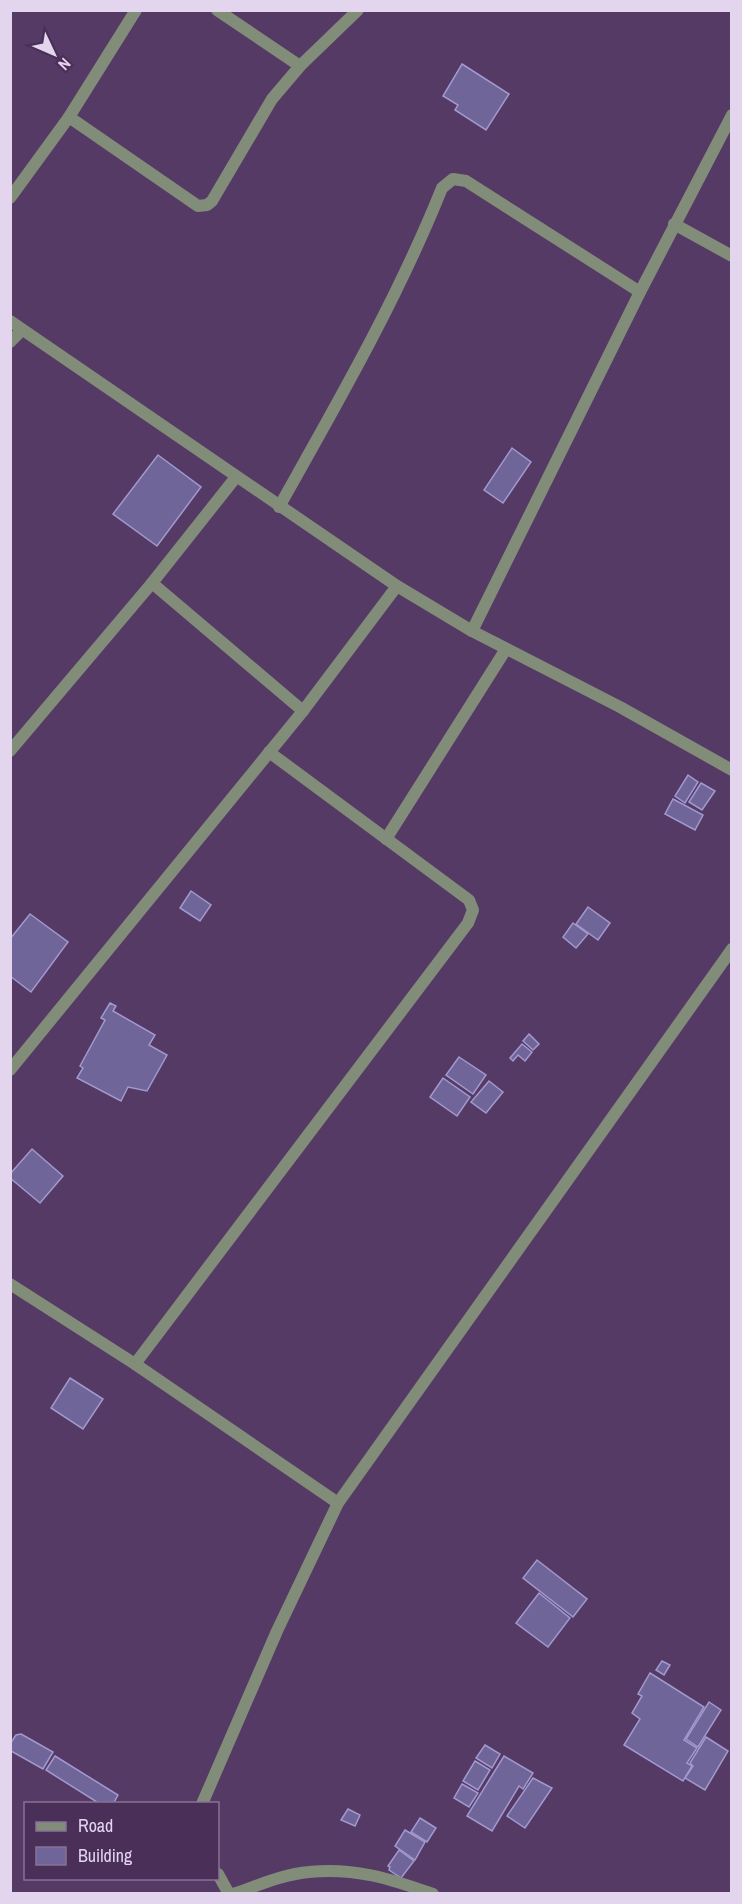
<svg xmlns="http://www.w3.org/2000/svg" width="742" height="1904" font-family="'Archivo Narrow',sans-serif">
<rect width="100%" height="100%" fill="#553a65"/>
<g fill="#6f6599" stroke="#a299ce" stroke-width="1.5">
<path d="M462,64L509,94L486,130L455,110L458,105L443,96Z"/>
<path d="M512,448L531,462L503,503L484,490Z"/>
<path d="M158,455L201,487L157,546L113,514Z"/>
<path d="M688,775L698,782L685,803L675,796Z"/>
<path d="M701,783L715,791L702,810L689,802Z"/>
<path d="M673,799L703,815L695,830L665,814Z"/>
<path d="M191,891L211,905L200,921L180,908Z"/>
<path d="M588,907L610,923L598,940L576,924Z"/>
<path d="M30,914L68,942L31,992L10,976V939Z"/>
<path d="M573,923L588,934L576,948L563,937Z"/>
<path d="M110,1003L116,1006L113,1011L155,1035L149,1045L167,1055L147,1091L128,1087L121,1101L77,1078L83,1068L80,1066L105,1020L101,1018Z"/>
<path d="M529,1034L539,1044L533,1050L523,1041Z"/>
<path d="M522,1044L532,1052L525,1061L518,1055L513,1061L510,1058Z"/>
<path d="M459,1057L486,1075L473,1094L446,1075Z"/>
<path d="M443,1078L470,1097L457,1116L430,1097Z"/>
<path d="M489,1081L503,1092L486,1113L471,1102Z"/>
<path d="M32,1149L63,1176L40,1203L10,1178V1174Z"/>
<path d="M70,1378L103,1399L83,1429L51,1408Z"/>
<path d="M537,1560L587,1599L573,1617L523,1578Z"/>
<path d="M539,1593L570,1618L548,1647L516,1623Z"/>
<path d="M662,1661L670,1665L664,1675L656,1670Z"/>
<path d="M650,1673L704,1707L684,1740L697,1748L687,1763L692,1766L683,1781L624,1745L640,1719L632,1713L642,1696L638,1694Z"/>
<path d="M709,1702L721,1710L698,1747L686,1739Z"/>
<path d="M21,1734L53,1752L43,1769L11,1751L10,1744L16,1735Z"/>
<path d="M706,1737L728,1751L705,1790L685,1778L693,1766L690,1763Z"/>
<path d="M485,1745L500,1754L492,1768L476,1758Z"/>
<path d="M55,1756L118,1795L113,1804H100L46,1770Z"/>
<path d="M504,1756L533,1773L523,1789L519,1786L492,1831L467,1816Z"/>
<path d="M475,1761L490,1770L478,1790L463,1781Z"/>
<path d="M533,1778L552,1788L525,1828L507,1816Z"/>
<path d="M462,1784L478,1793L469,1807L454,1798Z"/>
<path d="M348,1809L360,1815L355,1826L341,1820Z"/>
<path d="M420,1818L436,1828L427,1842L411,1832Z"/>
<path d="M405,1830L425,1842L415,1860L395,1846Z"/>
<path d="M399,1850L414,1861L401,1878L389,1870L390,1867L388,1866Z"/>
</g>
<g fill="none" stroke-linecap="round" stroke-linejoin="round">
<g stroke="#818d78" stroke-width="12">
<path d="M217,10L300,66"/>
<path d="M69,117L198,206L207,205L212,201L272,99L300,66L358,10"/>
<path d="M10,198L69,117L136,10"/>
<path d="M674,224L732,256"/>
<path d="M10,321L397,586L472,631L620,707L732,770"/>
<path d="M10,342L22,330"/>
<path d="M279,507C338,402 397,300 442,188L453,179L466,181L640,292"/>
<path d="M152,583L303,711"/>
<path d="M472,631L640,292L732,115"/>
<path d="M10,751L152,583L236,477"/>
<path d="M386,839L506,649"/>
<path d="M10,1070L303,711L397,586"/>
<path d="M10,1284L135,1364L338,1503"/>
<path d="M135,1364L468,923L473,910L469,900L269,752"/>
<path d="M202,1804L277,1631L338,1503L732,949"/>
<path d="M218,1874L229,1894"/>
<path d="M233,1894C257,1886 284,1874 309,1872C354,1867 391,1879 433,1894"/>
</g>
</g>
<rect width="742" height="1904" fill="none" stroke="#e4d5ee" stroke-width="24"/>
<rect x="24" y="1802" width="195" height="78" fill="#4a3059" stroke="#887295" stroke-width="1.5"/>
<rect x="36" y="1822" width="30" height="9" fill="#818d78" stroke="#887295" stroke-width="1.5"/>
<text x="78" y="1832" font-size="18" fill="#e4d5ee">Road</text>
<rect x="36" y="1847" width="30" height="18" fill="#6f6599" stroke="#887295" stroke-width="1.5"/>
<text x="78" y="1862" font-size="18" fill="#e4d5ee">Building</text>
<g transform="translate(54 54) rotate(134)" stroke="#4a3059" stroke-width="4.5" paint-order="stroke">
<path d="M0-4.5L10 22L0 15L-10 22Z" fill="#e4d5ee"/>
<text y="-9" font-size="16" font-weight="bold" text-anchor="middle" fill="#e4d5ee">N</text>
</g>
</svg>
